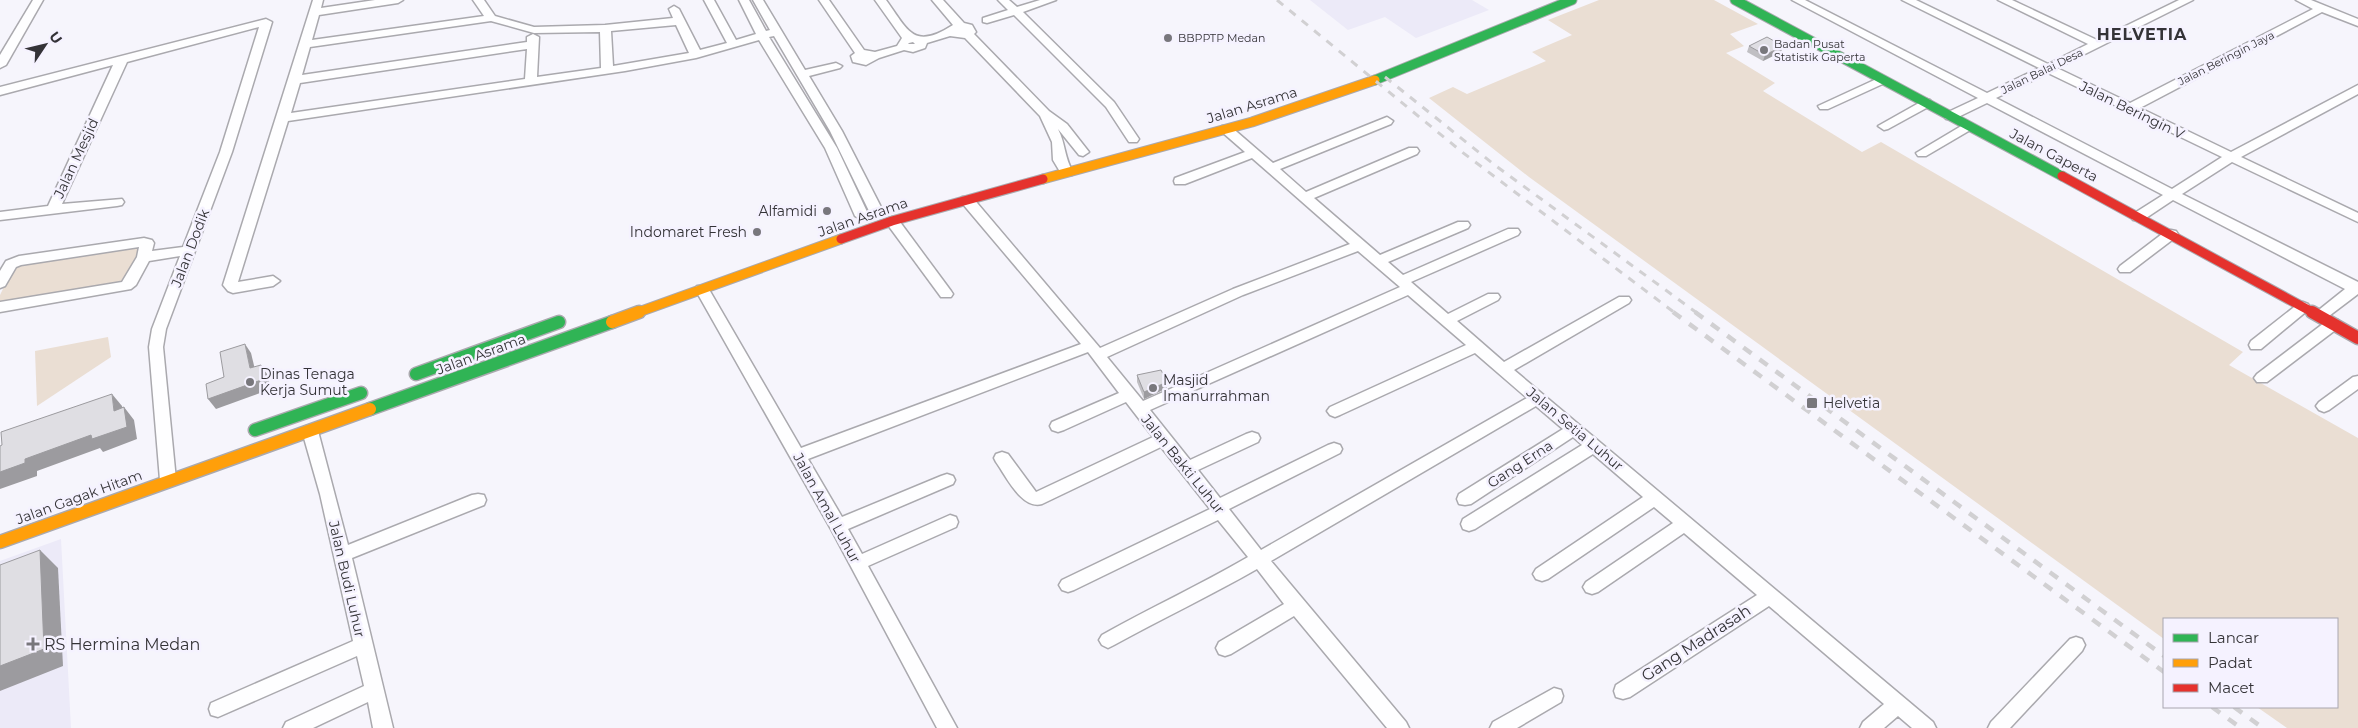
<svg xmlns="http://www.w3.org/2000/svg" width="2358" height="728" font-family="Montserrat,sans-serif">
<rect width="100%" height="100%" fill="#f6f5fc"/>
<g fill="#eceaf8">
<path d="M1310,0H1472L1489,10L1416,38L1385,17L1348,30Z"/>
<path d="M61,539L71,728H0V561Z"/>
</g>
<g fill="#eaded3">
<path d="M1599,0H1714L1758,24L1730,34L1744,46L1726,53L1775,83L1763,91L1862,152L1881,142L2243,352L2229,365L2358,438V728H2287L2257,707H2337V619H2164V639L1529,177L1429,98L1453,87L1467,94L1546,61L1532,52L1572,35L1548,20Z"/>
<path d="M142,244L127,281L0,302V295L15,264Z"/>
<path d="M108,337L111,357L37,406L35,351Z"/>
</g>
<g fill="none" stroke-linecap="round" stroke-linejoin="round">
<g stroke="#aaa9ae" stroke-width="3">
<g id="street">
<path d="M33,0H43L6,65L0,68V55Z"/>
<path d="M313,0H323L321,8L375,0H403L398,3L319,15L312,40L484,16L473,0H484L495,16L534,27L605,25L673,18L669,9L674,6L679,9L700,50L727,43L704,0H714L736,40L756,34L739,0H749L766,31L770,30L753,0H763L805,70L836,63L842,66L840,68L809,76L842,131L883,211L876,215L869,211L830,131L774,36L769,37L837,148L869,216L867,219L862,220L855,216L825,148L759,40L696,58L625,71L288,121L238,282L273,276L280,281L273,286L233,293L228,291L223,285ZM491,21L534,33L600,32L601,68L537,77L539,37L533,34L527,37V42L302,75L310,47ZM676,25L689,53L613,66L611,31ZM527,49L525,79L291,113L300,83Z"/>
<path d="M819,0H829L864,50L875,52L897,46L902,38L875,0H886C908,30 913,51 953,25L932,0H943L964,23L972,25L976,32L974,34L1049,111L1067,124L1089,152L1083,156L1079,155L1058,129C1066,145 1064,157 1073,172L1072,175H1062L1053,160L1052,142L1040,116L965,38L950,36L927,43L925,48L913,52L904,50L879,58L866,65L853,62L851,56L855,53ZM913,42L915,44H908L909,43Z"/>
<path d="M998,0H1009L1017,7L1040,0H1056L1023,12L1114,102L1139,139L1137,142H1129L1106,107L1014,15L987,23L983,22V18L1008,10Z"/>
<path d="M1792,0H1805L1987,93L2039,68L1902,0H1916L2048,64L2088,44L1998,0H2012L2097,40L2179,0H2193L2057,68L2130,103L2313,9L2296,0H2311L2358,19V26L2322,12L2140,108L2231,152L2358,85V94L2241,157L2358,213V222L2232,162L2182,194L2358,282V294L2325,319H2315L2313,316L2315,313L2345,289L2173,200L2143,220H2133L2131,217L2133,214L2163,195L1987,103L1954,119H1946L1944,116L1946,113L1978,98ZM2048,73L2222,157L2172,189L1996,98Z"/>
<path d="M266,19L272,22L232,152L166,329L163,347L176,480L174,484L168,486L162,484L160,480L149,347L152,329L180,256L149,261L136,285L131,289L0,312V302L122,282L137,257L139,247L21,265L16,267L5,286L0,288V271L6,261L19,256L144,238L152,240L154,243L152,251L183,247L220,152L259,27L127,62L62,204L122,199L124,202L122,205L117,206L0,220V212L48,206L113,65L0,95V87Z"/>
<path d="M1883,76L1889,80L1887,82L1828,109H1820L1818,106Z"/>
<path d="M1926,99L1930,100L1932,103L1930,106L1888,129L1884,130L1878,126Z"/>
<path d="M1387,117L1393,121L1391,124L1280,169L1306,192L1409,148H1417L1419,151L1417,154L1314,198L1380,255L1458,222H1468L1470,225L1468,228L1388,262L1403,275L1508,229H1518L1520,232L1518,235L1411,282L1448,314L1488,294H1498L1500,297L1498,300L1457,321L1504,362L1619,297H1629L1631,300L1629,303L1514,370L1933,722L1936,728H1912L1898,716L1884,728H1860L1863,722L1884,704L1769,606L1630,697L1623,699L1616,697L1614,691L1616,685L1757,595L1684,533L1598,592L1592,594L1586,592L1583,587L1586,582L1673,523L1654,507L1548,579L1542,581L1536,579L1533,574L1536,569L1643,497L1593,454L1475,529L1469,531L1463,529L1461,524L1463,519L1582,445L1573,437L1471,504L1465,505L1459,504L1457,499L1459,494L1563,429L1536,406L1271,561L1406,722L1409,728H1387L1294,616L1231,654L1225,656L1219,654L1216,648L1219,642L1284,604L1257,569C1210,596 1161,619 1114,645L1108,648L1102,645L1099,640L1102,635C1150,608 1200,585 1248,557L1218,520L1074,590L1068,592L1062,590L1059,585L1062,580L1210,509L1161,447L1042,504C1022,510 1006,476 996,462L994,458L996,454L1002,452L1008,454L1036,492L1153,437L1126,402L1064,430L1058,432L1052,430L1050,426L1052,422L1119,393L1088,352L808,459L842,517L941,476L947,474L953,476L955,480L953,484L848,529L862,554L950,515L956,517L958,522L956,527L868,566L957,728H937L832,531L695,289L697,286H707L801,448L1081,344L962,203L960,200L962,197H972L1100,348L1233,289L1350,244L1252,158L1185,184H1175L1174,181L1175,178L1245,152L1222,132L1220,129L1222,126H1230L1273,163ZM1358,251L1400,287L1143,401L1107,357L1243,295ZM1408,295L1466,345L1330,407L1327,411L1330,415L1335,417L1340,415L1475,353L1527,398L1261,550L1229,509L1340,453L1342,449L1340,445L1334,443L1328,445L1220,498L1198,470L1258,442L1260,438L1258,434L1252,432L1246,434L1190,460L1150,410Z"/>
<path d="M1968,122L1974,126L1972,129L1926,156H1918L1916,153Z"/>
<path d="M892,217L897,218L951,291L953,294L951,297H941L885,221Z"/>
<path d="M2171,230L2176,231L2178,234L2176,237L2130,272H2120L2118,269L2120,266L2166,231Z"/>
<path d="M2303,302L2308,304L2310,307L2308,310L2261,349H2251L2249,345L2251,341L2298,304Z"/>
<path d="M2333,319L2338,320L2340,324L2338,328L2267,382H2257L2254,378L2257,374L2328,320Z"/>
<path d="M2358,376V389L2329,410L2324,412L2319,410L2316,406L2319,402L2353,377Z"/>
<path d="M310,425L316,427L318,431L348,545L472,495L478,494L484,495L486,500L484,505L352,558L393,728H373L368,702L313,728H283L286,722L364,686L357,656L218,717L211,715L209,709L211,703L353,641L320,494L302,431L304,427Z"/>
<path d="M2076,637L2082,639L2085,645L2082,651L2010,728H1988L1991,722L2070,639Z"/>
<path d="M1554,688L1561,690L1563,696L1561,702L1517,728H1490L1493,722Z"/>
</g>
</g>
<g stroke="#aaa9ae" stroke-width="11">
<g id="fast-far1">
<path d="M1735,0L2062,176"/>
<path d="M1375,80L1572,0"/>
</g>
</g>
<g stroke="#aaa9ae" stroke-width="15">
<g id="fast">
<path d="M416,374L559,322"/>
<path d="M370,409L612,322"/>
<path d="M255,430L361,393"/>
</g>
</g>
<g stroke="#aaa9ae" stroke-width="11">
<g id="slow-far1">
<path d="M1043,179L1252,122L1375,80"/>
<path d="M636,313L841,239"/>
</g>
</g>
<g stroke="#aaa9ae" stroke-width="15">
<g id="slow">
<path d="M612,322L639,312"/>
<path d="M0,542L370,409"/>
</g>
</g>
<g stroke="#aaa9ae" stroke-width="11">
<g id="jam-far1">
<path d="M2062,176L2314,313"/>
<path d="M841,239L892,221L1043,179"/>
</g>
</g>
<g stroke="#aaa9ae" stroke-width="15">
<path id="jam" d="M2312,312L2358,338"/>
</g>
<use href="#street" fill="#fefeff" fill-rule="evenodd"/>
<use href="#fast-far1" stroke="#30b455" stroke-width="9"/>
<use href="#fast" stroke="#30b455" stroke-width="12"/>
<use href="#slow-far1" stroke="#ff9f0a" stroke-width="9"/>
<use href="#slow" stroke="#ff9f0a" stroke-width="12"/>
<use href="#jam-far1" stroke="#e5322d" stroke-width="9"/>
<use href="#jam" stroke="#e5322d" stroke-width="12"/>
<g stroke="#d1d0d2" stroke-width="3" stroke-dasharray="8 8" stroke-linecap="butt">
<path d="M1277,0L1462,152L1675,313"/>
<path d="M1385,77L1496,166L1697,313"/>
</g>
<g stroke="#d1d0d2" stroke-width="4.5" stroke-dasharray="10 10" stroke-linecap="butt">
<path d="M1673,312L2164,672"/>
<path d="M1695,312L2164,656"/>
<path d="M2212,707L2241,728"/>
<path d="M2234,707L2263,728"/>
</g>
</g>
<g fill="#c0bfc3">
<path d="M1749,46L1781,52L1763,61L1747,52Z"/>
<path d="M1137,375L1167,388L1144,399L1137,382Z"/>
</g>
<g fill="#9c9b9f">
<path d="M1783,46L1781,52L1763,61L1765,55Z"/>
<path d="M245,344L251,353L257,378L250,368Z"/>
<path d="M261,365L267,374L271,389L216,409L208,399Z"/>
<path d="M1167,382V388L1144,399V392Z"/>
<path d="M112,394L122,406L125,423L114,411Z"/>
<path d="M124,407L134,420L137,439L103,452L100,448L37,471V476L0,489V472Z"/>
<path d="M40,550L58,568L63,666L0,691V666Z"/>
</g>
<g fill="#dfdee3" stroke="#9c9b9f">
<path d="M1767,37L1783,46L1765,55L1749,46Z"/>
<path d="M245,344L250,368L261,365L264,379L208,399L206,384L224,377L220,352Z"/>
<path d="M1161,370L1167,382L1144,392L1137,375Z"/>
<path d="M112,394L114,411L124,407L127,427L92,439L91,435L25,459V463L0,472V446L2,445L1,432Z"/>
<path d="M40,550L44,649L0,666V565Z"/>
</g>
<g fill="#78777c" stroke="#f5f2ff" stroke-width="2">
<circle cx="1168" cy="38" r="5"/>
<circle cx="1764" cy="50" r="5"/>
<circle cx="827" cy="211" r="5"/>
<circle cx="757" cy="232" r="5"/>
<circle cx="250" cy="382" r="5"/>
<circle cx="1153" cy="388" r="5"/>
<rect x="1806" y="397" width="12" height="12" rx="2.5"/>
<path d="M30.5 636.5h5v5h5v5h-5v5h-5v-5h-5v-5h5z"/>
</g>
<g text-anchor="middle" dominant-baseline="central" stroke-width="5" stroke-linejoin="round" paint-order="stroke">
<g font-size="11" fill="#343337" stroke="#f5f2ff" text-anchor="start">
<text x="1178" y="38">BBPPTP Medan</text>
<text x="1774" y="44">Badan Pusat<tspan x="1774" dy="13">Statistik Gaperta</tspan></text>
</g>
<g font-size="11" fill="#343337" stroke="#f5f2ff">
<text transform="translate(2226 58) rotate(-27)">Jalan Beringin Jaya</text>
<text transform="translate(2042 71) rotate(-26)">Jalan Balai Desa</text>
</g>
<g font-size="14" fill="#343337" stroke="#f5f2ff">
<text transform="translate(1252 105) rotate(-17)">Jalan Asrama</text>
<text transform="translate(2132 110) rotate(26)">Jalan Beringin V</text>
<text transform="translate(2054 155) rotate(28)">Jalan Gaperta</text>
<text transform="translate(76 158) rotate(-65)">Jalan Mesjid</text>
<text transform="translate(863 217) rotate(-19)">Jalan Asrama</text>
<text transform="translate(190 248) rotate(-69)">Jalan Dodik</text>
<text transform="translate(481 354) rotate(-20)">Jalan Asrama</text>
<text transform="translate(1575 429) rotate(40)">Jalan Setia Luhur</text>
<text transform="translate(1183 464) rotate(51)">Jalan Bakti Luhur</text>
<text transform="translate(1520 464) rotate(-33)">Gang Erna</text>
<text transform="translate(79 497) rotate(-20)">Jalan Gagak Hitam</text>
<text transform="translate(827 508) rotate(61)">Jalan Amal Luhur</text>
<text transform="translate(347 579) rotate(77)">Jalan Budi Luhur</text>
</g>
<g font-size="14" fill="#343337" stroke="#f5f2ff" text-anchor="start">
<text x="817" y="211" text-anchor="end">Alfamidi</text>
<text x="747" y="232" text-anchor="end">Indomaret Fresh</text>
<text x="260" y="374">Dinas Tenaga<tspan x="260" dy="16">Kerja Sumut</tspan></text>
<text x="1163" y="380">Masjid<tspan x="1163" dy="16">Imanurrahman</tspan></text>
<text x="1823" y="403">Helvetia</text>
</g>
<g font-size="16" font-weight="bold" letter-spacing="1" fill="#343337" stroke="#f5f2ff">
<text x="2142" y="34">HELVETIA</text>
</g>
<g font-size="16" fill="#343337" stroke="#f5f2ff">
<text transform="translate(1696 643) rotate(-33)">Gang Madrasah</text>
</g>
<g font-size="16" fill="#343337" stroke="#f5f2ff" text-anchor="start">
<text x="44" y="644">RS Hermina Medan</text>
</g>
</g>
<rect x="2163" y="618" width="175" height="90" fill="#f5f2ff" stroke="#a8a6af"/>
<rect x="2173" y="634" width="25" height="8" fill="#30b455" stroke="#a8a6af"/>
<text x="2208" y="643" font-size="15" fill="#343337">Lancar</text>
<rect x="2173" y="659" width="25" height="8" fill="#ff9f0a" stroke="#a8a6af"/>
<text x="2208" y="668" font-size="15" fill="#343337">Padat</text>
<rect x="2173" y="684" width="25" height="8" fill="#e5322d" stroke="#a8a6af"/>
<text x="2208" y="693" font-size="15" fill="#343337">Macet</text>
<g transform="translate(45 45) rotate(55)" stroke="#f5f2ff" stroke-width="4" paint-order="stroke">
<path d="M0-4L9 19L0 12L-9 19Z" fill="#343337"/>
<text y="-8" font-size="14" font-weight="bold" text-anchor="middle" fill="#343337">U</text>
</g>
</svg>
